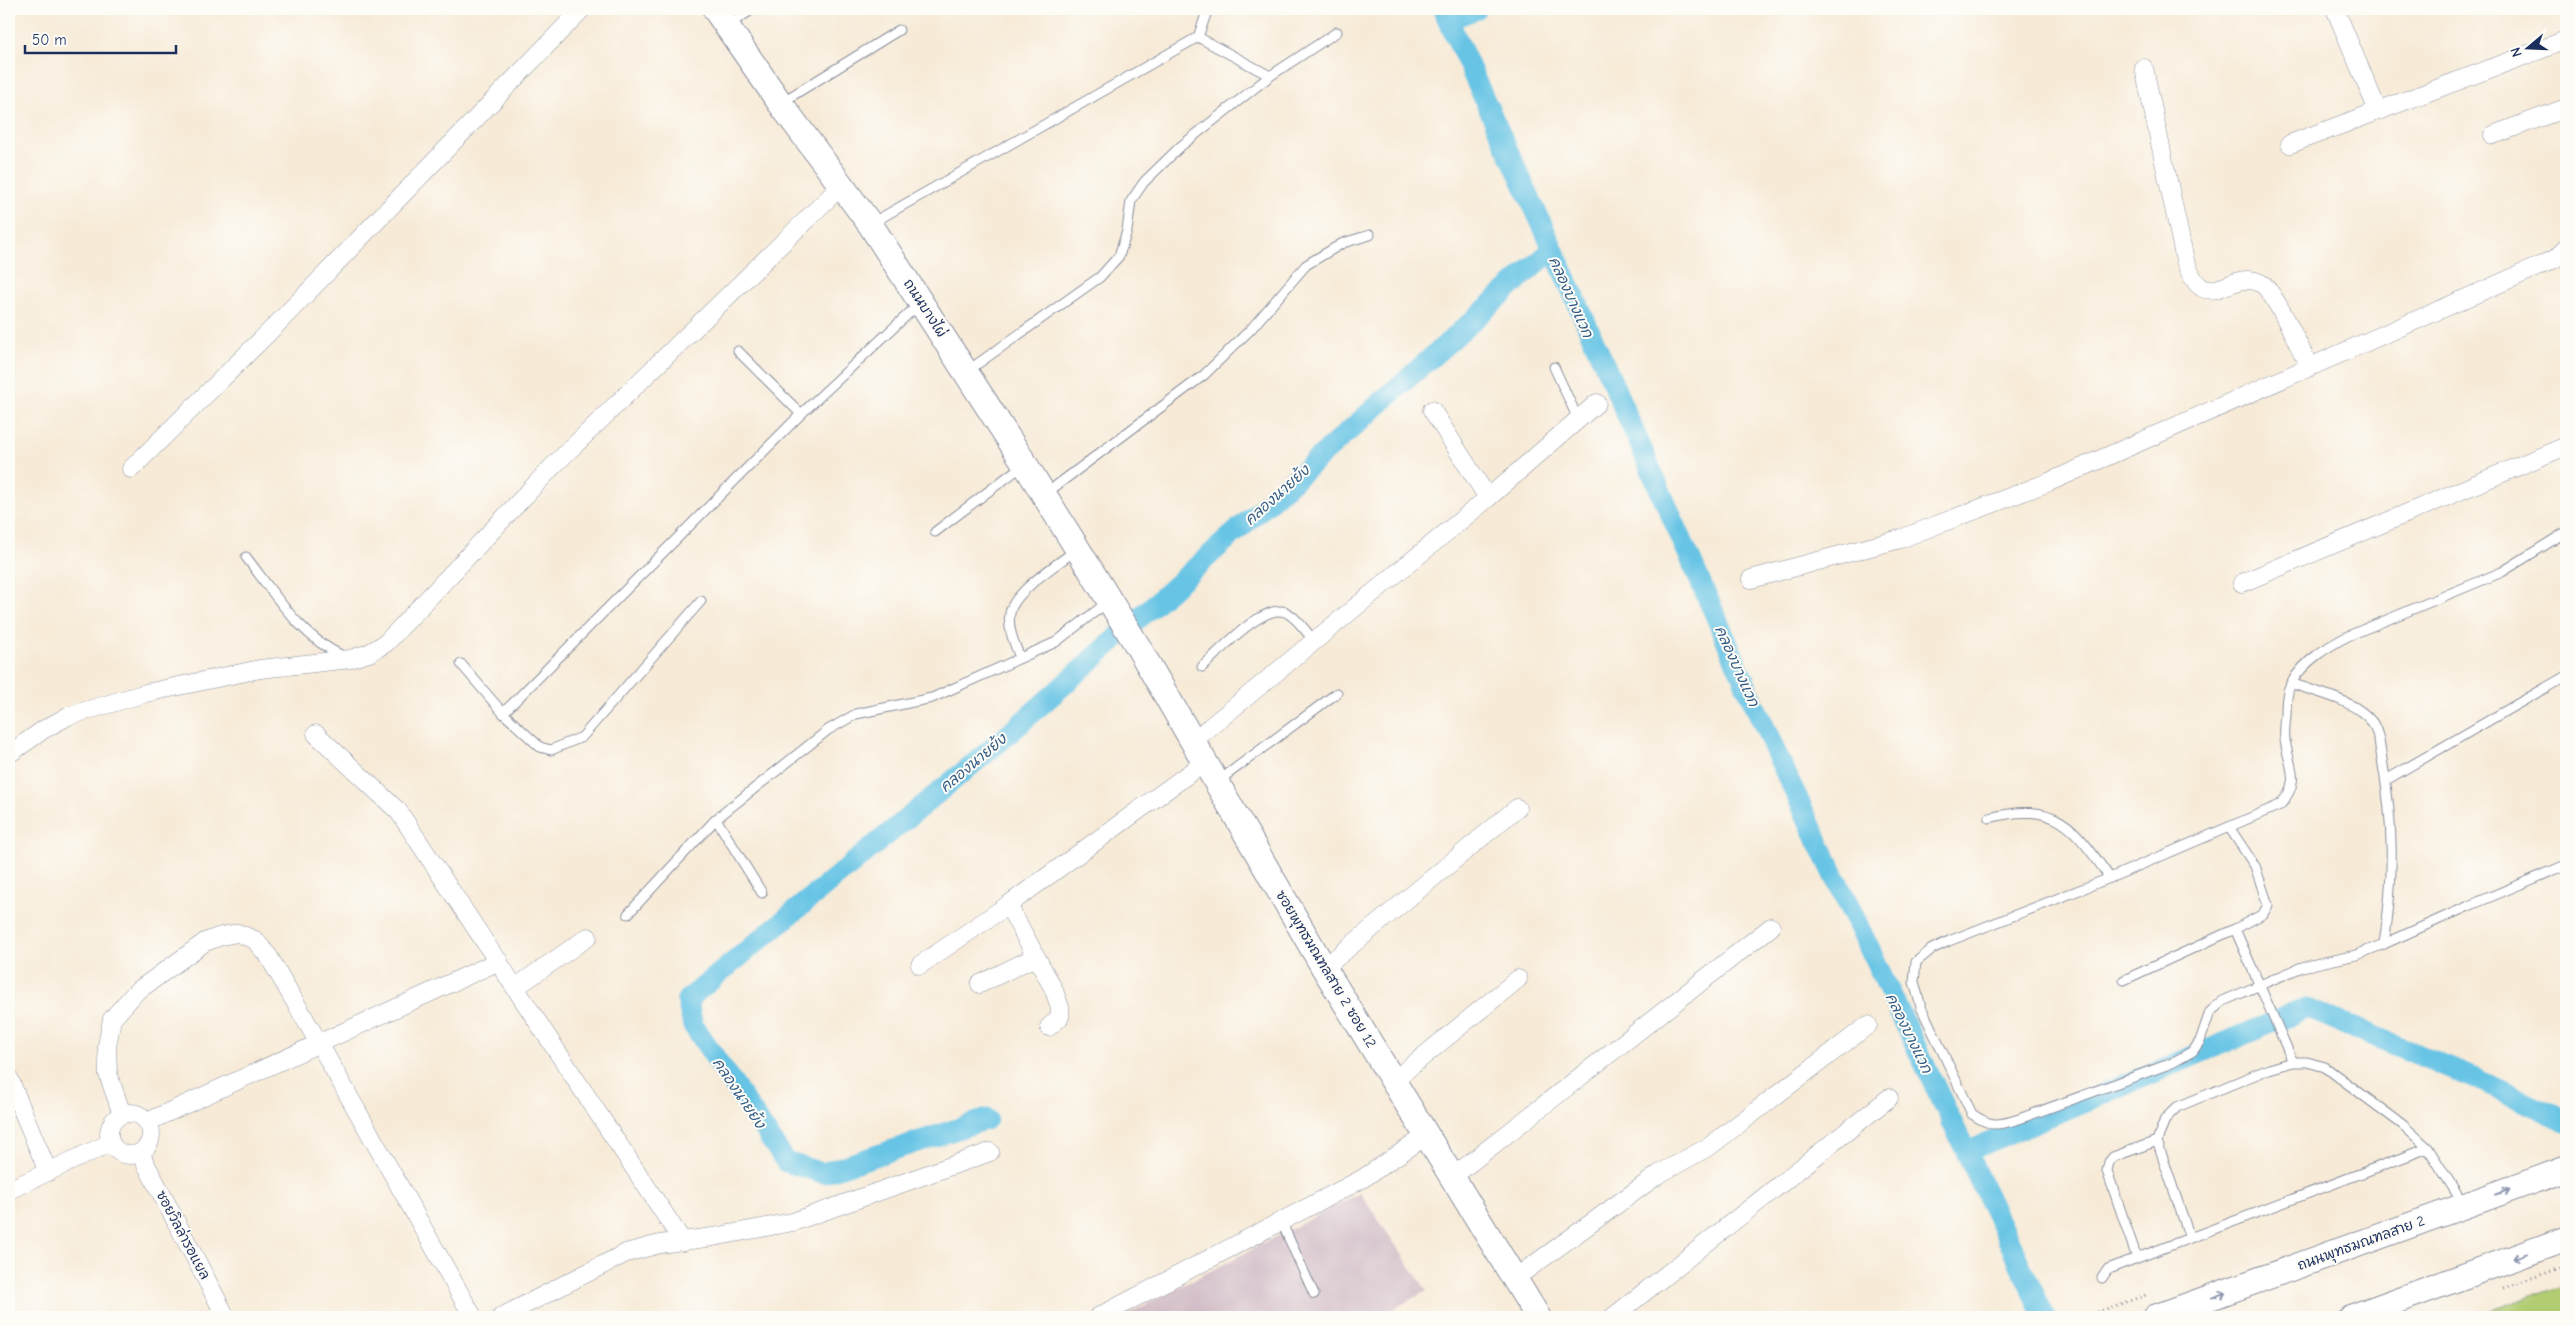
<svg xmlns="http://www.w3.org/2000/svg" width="2575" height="1326" font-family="'Comic Neue','Playpen Sans Thai',sans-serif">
<rect width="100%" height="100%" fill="#fdfcf7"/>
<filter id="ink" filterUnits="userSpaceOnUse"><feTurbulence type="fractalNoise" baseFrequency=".02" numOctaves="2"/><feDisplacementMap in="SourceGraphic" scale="10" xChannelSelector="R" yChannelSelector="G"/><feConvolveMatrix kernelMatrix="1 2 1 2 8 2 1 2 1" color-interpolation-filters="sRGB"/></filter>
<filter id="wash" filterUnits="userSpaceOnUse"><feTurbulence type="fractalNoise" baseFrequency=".0096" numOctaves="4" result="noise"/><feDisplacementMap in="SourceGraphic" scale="20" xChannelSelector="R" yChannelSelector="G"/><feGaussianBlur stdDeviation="1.12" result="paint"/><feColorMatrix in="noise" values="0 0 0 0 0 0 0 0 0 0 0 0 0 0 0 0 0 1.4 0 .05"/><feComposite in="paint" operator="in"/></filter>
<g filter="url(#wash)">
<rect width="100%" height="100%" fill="#f7ebd8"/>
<path fill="#d2bdc7" d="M1360,1193L1427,1291L1378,1317H1122Z"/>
<path fill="#b1cc71" stroke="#667e68" d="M2566,1284V1317H2471Z"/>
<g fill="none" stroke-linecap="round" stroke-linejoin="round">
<g stroke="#67c4e5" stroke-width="21">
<path d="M1443,9L1560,264L1777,755L2045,1317"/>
<path d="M1448,20L1476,9"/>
<path d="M987,1119L823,1173L786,1162L693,1025L687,1000L1002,740L1553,249"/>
<path d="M1967,1151L2307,1008L2476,1079L2566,1121"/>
</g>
</g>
</g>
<g filter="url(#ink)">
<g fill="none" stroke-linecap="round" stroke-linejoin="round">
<g stroke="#898d9b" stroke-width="11">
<g id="lane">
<path d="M728,25L753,9"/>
<path d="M1198,37L1270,76"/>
<path d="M782,102L899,30"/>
<path d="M872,223L1198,37L1208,9"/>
<path d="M738,351L801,414"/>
<path d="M1554,367L1578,419"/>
<path d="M966,372L1100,277L1119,256L1127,231L1131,201L1144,182L1181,146L1270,76L1337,32"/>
<path d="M1045,494L1204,375L1251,329L1306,265L1343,243L1370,235"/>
<path d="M935,532L1023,465"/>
<path d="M246,557C274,593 300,637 343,656"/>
<path d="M1020,658C1015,644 1007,629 1010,613C1013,592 1059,563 1076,550"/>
<path d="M461,664L503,713L801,414L919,304"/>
<path d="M1202,667C1218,653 1263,603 1285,612C1296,616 1307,633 1315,642"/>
<path d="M2291,683C2317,693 2354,699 2372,722C2379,732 2380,748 2382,759C2394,826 2394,877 2384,944"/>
<path d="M503,713L540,747L551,750L582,737L701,601"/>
<path d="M2386,780L2566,676"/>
<path d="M1217,782L1337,693"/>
<path d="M1989,818C2057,800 2074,827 2110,878L2280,805C2302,780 2289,768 2285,740C2284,732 2285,724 2286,716C2286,706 2286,691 2292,682C2304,661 2327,647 2348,636L2502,572L2566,532"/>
<path d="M716,819L762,893"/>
<path d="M2229,827L2255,866L2268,905L2263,914L2235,929L2293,1062"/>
<path d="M2110,878L1949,941L1932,949L1916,962L1914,982L1921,1007L1972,1114C1991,1127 1997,1126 2019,1119L2172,1063L2193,1051L2200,1041L2210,1012L2223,1001L2302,967L2356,955L2384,944L2471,905L2566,865"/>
<path d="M628,914L716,819L828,730L856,714L932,698L1056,642L1109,601"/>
<path d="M2124,980L2235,929"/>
<path d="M1281,1221L1314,1294"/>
<path d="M2190,1238L2157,1141L2165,1119L2177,1107L2269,1069L2293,1062H2307L2325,1067L2403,1125L2428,1148L2464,1205"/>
<path d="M2137,1258L2107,1171L2109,1162L2113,1157L2157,1141"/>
<path d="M2102,1278L2108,1269L2428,1148"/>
</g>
</g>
<g stroke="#898d9b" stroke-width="19">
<g id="street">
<path d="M2335,9L2378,111L2566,40"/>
<path d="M2144,68L2185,260C2206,322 2230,265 2262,284C2276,293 2300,350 2310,367"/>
<path d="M2493,135L2566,108"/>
<path d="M2290,144L2378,111"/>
<path d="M1432,410L1488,498"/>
<path d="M131,469L277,324L582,9"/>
<path d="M1751,579L1900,539L2049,482L2555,259L2566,248"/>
<path d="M2242,583L2566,446"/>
<path d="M316,734L399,812L683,1242"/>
<path d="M1193,741L1488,498L1597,403"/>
<path d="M9,754L43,730L68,716L146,693L260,669L350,659L369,653L386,643L551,468L842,185"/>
<path d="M1008,905L1053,988L1060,1007V1017L1049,1027"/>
<path d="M920,965L1008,905L1205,762"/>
<path d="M1324,968L1517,808"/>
<path d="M980,984L1035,957"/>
<path d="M516,987L588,937"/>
<path d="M9,1078L48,1172"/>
<path d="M1393,1081L1518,979"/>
<circle cx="130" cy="1134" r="21"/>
<path d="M122,1114L108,1074L107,1046L112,1019L136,992L205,942L221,936L238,933L255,940L269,957L320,1045L473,1317"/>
<path d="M147,1122L499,961"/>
<path d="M140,1153L226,1317"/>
<path d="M1451,1178L1771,927"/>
<path d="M9,1190L110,1143"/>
<path d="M1514,1279L1659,1174L1710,1146L1868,1025"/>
<path d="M501,1317L626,1253L660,1244L713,1237L793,1222L990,1152"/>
<path d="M1098,1317L1362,1179L1426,1136"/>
<path d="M1613,1317L1889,1098"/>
</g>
</g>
<g stroke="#898d9b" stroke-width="27">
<g id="secondary">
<path d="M715,9L780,103L870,224L1025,464L1137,645L1324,968L1538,1317"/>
<path d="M2156,1317L2566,1169"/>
<path d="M2352,1317L2566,1239"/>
</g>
</g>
<g stroke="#898d9b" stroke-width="3" stroke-dasharray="1 4" stroke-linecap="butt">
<path d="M2503,1288L2566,1266"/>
<path d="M2083,1317L2149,1294"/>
</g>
<use href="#lane" stroke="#fff" stroke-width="9"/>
<use href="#street" stroke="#fff" stroke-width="18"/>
<use href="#secondary" stroke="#fff" stroke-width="25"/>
</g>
<defs><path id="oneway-shaft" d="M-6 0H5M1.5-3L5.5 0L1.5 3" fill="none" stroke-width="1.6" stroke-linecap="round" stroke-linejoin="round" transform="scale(1.25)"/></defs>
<g stroke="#8d97ae">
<use href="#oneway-shaft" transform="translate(2503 1192) rotate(-20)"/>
<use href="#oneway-shaft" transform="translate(2520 1256) rotate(160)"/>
<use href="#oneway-shaft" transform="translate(2219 1295) rotate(-20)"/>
</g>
</g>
<g text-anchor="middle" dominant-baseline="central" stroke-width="4" stroke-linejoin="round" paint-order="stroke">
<g font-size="14" fill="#1b2f5e" stroke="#fdfcf7">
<text transform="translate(925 308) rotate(57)">ถนนบางไผ่</text>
<text transform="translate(1326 969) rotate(59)">ซอยพุทธมณฑลสาย 2 ซอย 12</text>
<text transform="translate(183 1235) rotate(62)">ซอยวิลล่ารอแยล</text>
<text transform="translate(2361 1243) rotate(-20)">ถนนพุทธมณฑลสาย 2</text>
</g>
<g font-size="15" font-style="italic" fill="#325c86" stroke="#fdfcf7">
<text transform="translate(1571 297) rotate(66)">คลองบางแวก</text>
<text transform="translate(1277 495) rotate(-42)">คลองนายย้ง</text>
<text transform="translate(1737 666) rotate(66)">คลองบางแวก</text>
<text transform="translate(973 763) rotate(-40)">คลองนายย้ง</text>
<text transform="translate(1909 1033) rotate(64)">คลองบางแวก</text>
<text transform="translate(739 1093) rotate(56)">คลองนายย้ง</text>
</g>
</g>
<rect width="2575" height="1326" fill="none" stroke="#fdfcf7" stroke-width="30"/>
<g transform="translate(2528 48) rotate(251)" stroke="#fdfcf7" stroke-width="4" paint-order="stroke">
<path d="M0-4L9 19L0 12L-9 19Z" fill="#1b2f5e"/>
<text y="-8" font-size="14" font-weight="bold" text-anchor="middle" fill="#1b2f5e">N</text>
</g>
<path d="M25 45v8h151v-8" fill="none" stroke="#1b2f5e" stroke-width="2.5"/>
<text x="32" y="45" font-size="15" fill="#1b2f5e" stroke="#fdfcf7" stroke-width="4" paint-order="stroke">50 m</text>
</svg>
